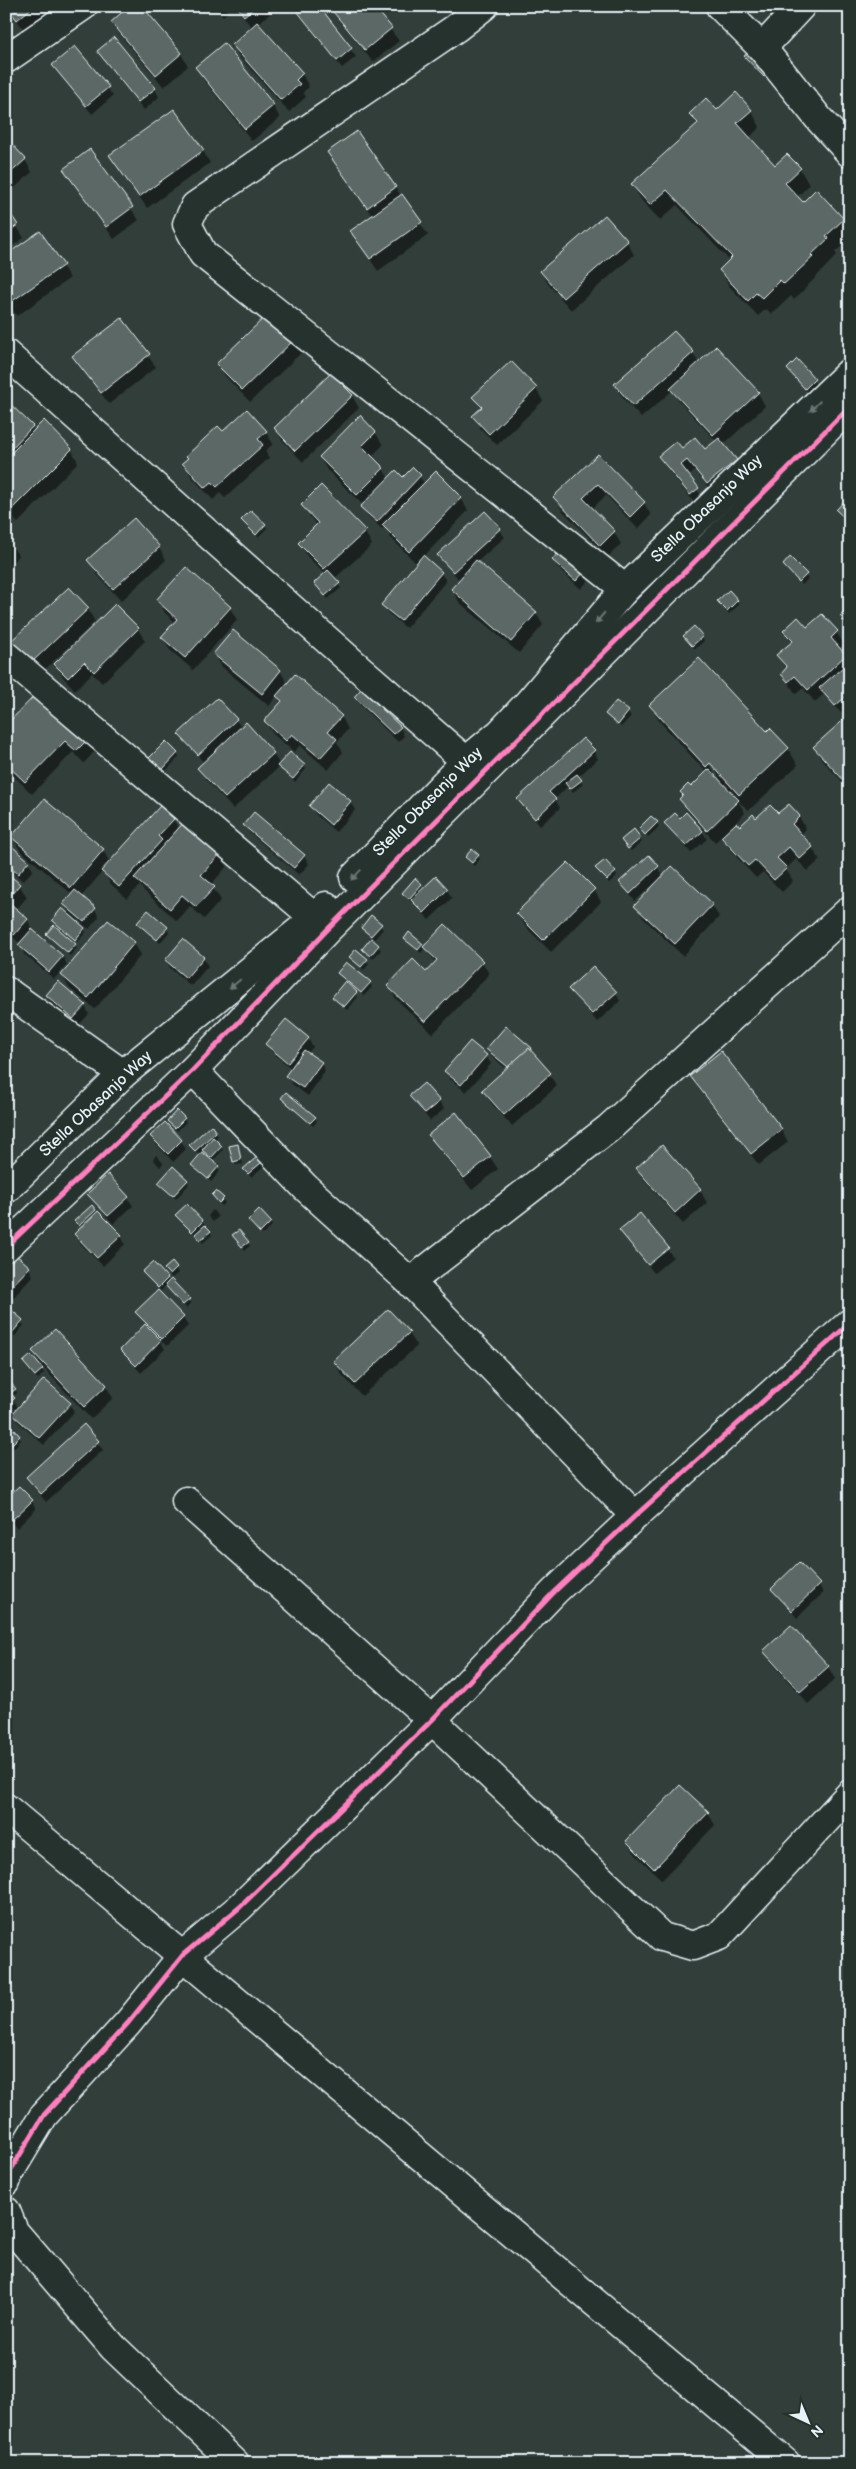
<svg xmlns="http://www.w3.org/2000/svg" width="856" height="2469" font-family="'Balsamiq Sans',sans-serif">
<rect width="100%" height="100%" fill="#323e39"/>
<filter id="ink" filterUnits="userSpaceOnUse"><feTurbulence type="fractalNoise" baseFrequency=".02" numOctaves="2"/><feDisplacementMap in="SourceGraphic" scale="10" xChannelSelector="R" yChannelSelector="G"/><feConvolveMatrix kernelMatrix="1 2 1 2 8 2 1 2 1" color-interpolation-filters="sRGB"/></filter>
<g filter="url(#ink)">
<g fill="#0007" fill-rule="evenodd">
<path d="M6,6H42L46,15L25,31Z"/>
<path d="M214,6H224L228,12L223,16Z"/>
<path d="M236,6H280L257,24L302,74L309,87L303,92L306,97L289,112L240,57L233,45L252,28Z"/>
<path d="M292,6H317L356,57L342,68Z"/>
<path d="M327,6H373L399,41L373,62Z"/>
<path d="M112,22L181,54L188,66L164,87L120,35Z"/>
<path d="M224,45L273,106L280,118L252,141L203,79L196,67Z"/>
<path d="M75,47L113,96L92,114L54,65Z"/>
<path d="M98,52L155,89L159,97L144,110Z"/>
<path d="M751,110L760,127L749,138L775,166L800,169L809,185L797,197L803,204L843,220L850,232V239L835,252L837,255L794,300L791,296L772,314L766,309L758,316L730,287L720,270L730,261L677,205L660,220L642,201L632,184L697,125L691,114Z"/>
<path d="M6,140L25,160L32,172L6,196Z"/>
<path d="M90,151L139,220L114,239L65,170Z"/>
<path d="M203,151L210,163L147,208L111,156Z"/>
<path d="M336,165L395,187L428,235L378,271L352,232L373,217Z"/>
<path d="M6,209L24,238L6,250Z"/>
<path d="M605,217L627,242L634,255L571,310L548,284L541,272Z"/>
<path d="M40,233L70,278L17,316L6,301Z"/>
<path d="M271,312L303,351L250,402L225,376L218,364Z"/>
<path d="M121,319L156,367L109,404L74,357Z"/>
<path d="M716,348L758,393L765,406L723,445L743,473L715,496L695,471L688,477L705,501L698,507L667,469L660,456L682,450H705L716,441L679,401L673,390L641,418L622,397L615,385L693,353L699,364Z"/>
<path d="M797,361L816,384L808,392L791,373Z"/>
<path d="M536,389L543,401L497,445L481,429L474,416L481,409L474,397Z"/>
<path d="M352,396L359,408L303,462L283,441L275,429Z"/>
<path d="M6,402L35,432L71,449L78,462L18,523L6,511Z"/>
<path d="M223,432H266L273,444L265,451L269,458L225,498L220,493L213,500L191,476L184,463Z"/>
<path d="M375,432L383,445L371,457L383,469L389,479H404L413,469L425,484L436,473L461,498L468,511L423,557L441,573L446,581L406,628L388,613L383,605L417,564L391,538L385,527L382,529L367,515L363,505L327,470L320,458Z"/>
<path d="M598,456L644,503L651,515L638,529L606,495L592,509L614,532L621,544L608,557L562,510L555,498Z"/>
<path d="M321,487L365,532L372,545L334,579L341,588L328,599L317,587L325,574L307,556L300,543L317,526L302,506Z"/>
<path d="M850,497V525L838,510Z"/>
<path d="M485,513L505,537L477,562L536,613L543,625L519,653L459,602L452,589L460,581L439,555Z"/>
<path d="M242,520L265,525L267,528L258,537Z"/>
<path d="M6,538L19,556L6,568Z"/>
<path d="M159,548L166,560L121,601L96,573L89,560Z"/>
<path d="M790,559L808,579L802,585L784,565Z"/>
<path d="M553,560L585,571L590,579L581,589L558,568Z"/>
<path d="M69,589L88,609L95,622L39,675L19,654L12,642Z"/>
<path d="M158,600L230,608L237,620L193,670L169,649L162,637L175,622L165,613Z"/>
<path d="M737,601L739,605L729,614L719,602Z"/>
<path d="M694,628L704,641L695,649L687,640Z"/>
<path d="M138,629L145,641L102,683L92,673L75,690L63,677L56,664Z"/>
<path d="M807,629L836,632L844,644L839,649L850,662V705L841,713L824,694L815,702L803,688L796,694L782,674L787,670L778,656L792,643L785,631Z"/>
<path d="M215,655L280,671L288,684L341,716L348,729L337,742L343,752L328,770L300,745L294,752L273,734L265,722L281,704L277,696L269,706L222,667Z"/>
<path d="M6,683L11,691L6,695Z"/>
<path d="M41,691L96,750L84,763L73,752L32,794L6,768V727Z"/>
<path d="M355,697L400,727L404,736L398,742L360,705Z"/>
<path d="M617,702L631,716L621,727L607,714Z"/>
<path d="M650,705L767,733L770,730L788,749L798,765L749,810L738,801L745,813L735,823L740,828L756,820L778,815L799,817L806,829L800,835L812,848L820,860L808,871L796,859L786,869L793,881L782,892L763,872L756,878L730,850L722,836L715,842L688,812L681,799L707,773L660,722ZM708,757L722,782L721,783L705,758Z"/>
<path d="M850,716V790L822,760L815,748Z"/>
<path d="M236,720L241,728L273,754L280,765L304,766L306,769L295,782L279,767L233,809L206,780L199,768L204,763L180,734Z"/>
<path d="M594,751L598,759L578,777L583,784L573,792L568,786L555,799L560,808L540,826L519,799Z"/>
<path d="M177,754L179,757L164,773L153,762Z"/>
<path d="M329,784L350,802L355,810L336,832L315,814L311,806Z"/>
<path d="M6,807L15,821L6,830Z"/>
<path d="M173,819L179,830L220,854L227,866L211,885L221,900L204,919L190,906L177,921L143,890L140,885L127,899L110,883L103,871L81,897L95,909L99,917L89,929L69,913L65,904L73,895L20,850L12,837L103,850L110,863Z"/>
<path d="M680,820L702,831L707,839L691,853L666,823Z"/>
<path d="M657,823L659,827L648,837L640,828Z"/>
<path d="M245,825L304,856L309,864L299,875L250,833Z"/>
<path d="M640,839L642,842L631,851L625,844Z"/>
<path d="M6,843L28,862L33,870L23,881L6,867Z"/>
<path d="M478,856L480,859L474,866L466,857Z"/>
<path d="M649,857L664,876L712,905L719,917L683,956L643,918L636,906L658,882L657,881L635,901L621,883Z"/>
<path d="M597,869L615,873L617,876L609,883Z"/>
<path d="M6,873L19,885L27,897L16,910L27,919L32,928L30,929L63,956L67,965L54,979L24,954L21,944L6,932Z"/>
<path d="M421,885L424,890H447L452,898L429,920L413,900L411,902L403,893Z"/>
<path d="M594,890L601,902L551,952L525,926L518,913Z"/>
<path d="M148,912L169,932L160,943L138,923Z"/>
<path d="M372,917L383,929L373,941L381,950L373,959L364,949L373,938L363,928Z"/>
<path d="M53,920L84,929L86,932L78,942Z"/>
<path d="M445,926L482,961L489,974L433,1034L396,999L389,987L413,961L426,973L436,963L425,948L421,953L408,942L406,939L410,934L424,948Z"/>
<path d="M47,934L75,945L77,948L70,956Z"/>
<path d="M134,943L141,955L95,1009L69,988L62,975Z"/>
<path d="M203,957L208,966L191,986L171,969L166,961Z"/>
<path d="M351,957L367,960L369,964L364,970Z"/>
<path d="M339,973L370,983L372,987L364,996Z"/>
<path d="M345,983L358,997L347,1010L333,997Z"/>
<path d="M570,989L616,993L620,1001L597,1022Z"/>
<path d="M47,995L85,1006L89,1014L78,1026L52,1004Z"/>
<path d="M308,1039L313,1047L307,1054L321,1063L325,1071L308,1096L292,1084L287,1076L292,1069L272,1052L267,1044Z"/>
<path d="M488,1049H531L557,1086L512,1126L491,1103L484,1090L507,1069L492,1057Z"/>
<path d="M486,1056L491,1064L466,1092L450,1079L446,1071Z"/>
<path d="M692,1076L781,1130L788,1142L759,1165L699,1089Z"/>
<path d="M411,1096L439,1101L444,1109L430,1121Z"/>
<path d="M282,1098L315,1118L317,1121L313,1126Z"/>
<path d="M456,1114L490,1157L498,1169L472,1190L437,1147L430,1135Z"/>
<path d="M184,1118L186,1122L177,1131L169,1121Z"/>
<path d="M165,1124L181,1141L186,1149L173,1162L157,1145L152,1137Z"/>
<path d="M215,1132L218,1136L214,1140L223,1150L212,1162L220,1171L211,1182L193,1165L207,1158L203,1150L198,1154L193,1149Z"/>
<path d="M237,1145L243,1164L236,1165L234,1161Z"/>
<path d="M662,1147L700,1190L707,1203L683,1224L645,1181L637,1169Z"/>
<path d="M156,1155L163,1163L160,1167L153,1159Z"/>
<path d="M261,1162L264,1166L251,1177L247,1173Z"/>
<path d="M187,1181L189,1184L176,1199L162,1186Z"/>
<path d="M216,1192L225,1203L222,1206L216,1199Z"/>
<path d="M89,1194L128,1198L133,1206L113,1224Z"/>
<path d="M95,1210L121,1236L125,1244L103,1266L80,1243L76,1235L82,1228L77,1220Z"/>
<path d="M213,1210L218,1217L213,1222L208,1216Z"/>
<path d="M640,1214L673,1257L654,1273L621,1230Z"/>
<path d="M177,1215L202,1221L212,1235L203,1243Z"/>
<path d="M270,1222L272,1226L263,1235L252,1224Z"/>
<path d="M236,1239L248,1242L250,1246L245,1250Z"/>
<path d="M6,1261L29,1268L33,1276L12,1299L6,1293Z"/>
<path d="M176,1269L178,1273L172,1278L168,1273Z"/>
<path d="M144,1273L167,1279L191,1303L186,1308L166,1285L161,1291Z"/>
<path d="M8,1309L24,1325L15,1336L6,1329Z"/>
<path d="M388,1311L409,1333L417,1346L362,1396L341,1374L334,1361Z"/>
<path d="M137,1312L183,1318L188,1326L167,1346L160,1340L165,1349L141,1373L121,1350L147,1325Z"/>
<path d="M55,1331L106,1386L113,1398L91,1419L40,1364L33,1352Z"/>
<path d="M6,1336L12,1344L6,1350Z"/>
<path d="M6,1358L14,1367L8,1374L6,1373Z"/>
<path d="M24,1363L42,1369L44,1373L38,1379Z"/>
<path d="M6,1386L15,1389L17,1393L15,1395Z"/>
<path d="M6,1391L19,1408L70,1404L74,1412L44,1445L18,1422L12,1412L10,1415L6,1411Z"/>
<path d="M84,1426L103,1450L46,1502L27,1478Z"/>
<path d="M6,1431L10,1436L19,1437L21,1440L6,1456Z"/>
<path d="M6,1500L32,1501L36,1509L17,1528L6,1517Z"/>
<path d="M819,1585L823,1593L797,1618L773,1589Z"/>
<path d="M764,1651L828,1667L835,1679L808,1704L772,1663Z"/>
<path d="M681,1786L708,1813L715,1825L662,1880L635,1854L627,1841Z"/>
</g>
<g fill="#5c6865" stroke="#e8f1f8">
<path d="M6,6H34L17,20Z"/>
<path d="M129,6H142L182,53L156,75L111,22Z"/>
<path d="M237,6H256L244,16Z"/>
<path d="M293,6H319L352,48L337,61Z"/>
<path d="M328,6H374L392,28L365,50Z"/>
<path d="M257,22L303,73L296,80L300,84L281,100L232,45Z"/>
<path d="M114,37L156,88L138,102L97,51Z"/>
<path d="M224,43L274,105L245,129L195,67Z"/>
<path d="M75,46L109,87L86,106L52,65Z"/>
<path d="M754,47L774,68L764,77L744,56Z"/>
<path d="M736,92L752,110L737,123L775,165L787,154L801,168L785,183L803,202L816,189L844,219L826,236L829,238L811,255L813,257L784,284L780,280L762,298L756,293L748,301L719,270L732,257L667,190L650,205L631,184L698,123L689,114L706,98L717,110Z"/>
<path d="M174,109L204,150L139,197L109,155Z"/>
<path d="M357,131L396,187L367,208L327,152Z"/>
<path d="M6,138L26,159L6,177Z"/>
<path d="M90,149L133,207L106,227L63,169Z"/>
<path d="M402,194L422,222L370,259L350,231Z"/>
<path d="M6,207L18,225L6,233Z"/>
<path d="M605,215L628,241L563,298L540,271Z"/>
<path d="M40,231L64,265L8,304L6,301V255Z"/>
<path d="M271,311L297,337L242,390L216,364Z"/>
<path d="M122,318L150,354L101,393L72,356Z"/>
<path d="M674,331L694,352L633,406L614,384Z"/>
<path d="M716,346L759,392L713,435L670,389Z"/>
<path d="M797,359L815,379L805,389L787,369Z"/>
<path d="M511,361L537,388L489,434L472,416L482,407L472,397Z"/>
<path d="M331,373L353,395L295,451L274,428Z"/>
<path d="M6,400L33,426L6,454Z"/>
<path d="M247,409L267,431L258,439L263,445L217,487L212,482L205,488L182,463L188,458L186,456L218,426L223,431Z"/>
<path d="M360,415L376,432L362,446L384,468L357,495L319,457Z"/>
<path d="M44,420L72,449L10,511L6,507V458Z"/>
<path d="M695,437L705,449L719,438L737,460L707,484L687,460L681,465L699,488L690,495L658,456L676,441L682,448Z"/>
<path d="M598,454L645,502L630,517L598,484L583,498L615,531L600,546L553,497Z"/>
<path d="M413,467L421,475L377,522L360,507L396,470L403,477Z"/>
<path d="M436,471L462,497L409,552L382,525Z"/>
<path d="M321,485L366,531L324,569L298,543L318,523L301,505Z"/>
<path d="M850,495V523L836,510Z"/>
<path d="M251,510L266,524L256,535L241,520Z"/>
<path d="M485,511L501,528L453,572L437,555Z"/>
<path d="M134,518L160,547L113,589L87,560Z"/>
<path d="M562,548L586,570L576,581L552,560Z"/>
<path d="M423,555L442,572L401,621L381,605Z"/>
<path d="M790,557L807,574L799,582L783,565Z"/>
<path d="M476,560L537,612L511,642L451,589Z"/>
<path d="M186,567L231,607L185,658L161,637L177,619L156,600Z"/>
<path d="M328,570L340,583L325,596L314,583Z"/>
<path d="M69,587L89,608L31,663L11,641Z"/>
<path d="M729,590L738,600L727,611L717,601Z"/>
<path d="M115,604L139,628L94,672L84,662L68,678L54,664Z"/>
<path d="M850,607V627L840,616Z"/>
<path d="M822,614L838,631L831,638L846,655L808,690L795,676L788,682L781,674L787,667L776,655L793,641L783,631L798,617L807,627Z"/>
<path d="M694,626L703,636L692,646L683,636Z"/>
<path d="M233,630L281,670L262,694L213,654Z"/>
<path d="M699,658L767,731L770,728L789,748L739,795L710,763L706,767L649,705Z"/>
<path d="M850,661V693L835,706L819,688Z"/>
<path d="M295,674L342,716L328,731L337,739L320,758L292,734L286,741L264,721L282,701L276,696Z"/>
<path d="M41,689L90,737L76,751L65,741L25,782L6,764V725Z"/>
<path d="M361,689L401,727L393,734L354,697Z"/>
<path d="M217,698L237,719L198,755L178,734Z"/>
<path d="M616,701L629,711L618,725L605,714Z"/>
<path d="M850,714V782L847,784L813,747Z"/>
<path d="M246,722L274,753L225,798L197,768Z"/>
<path d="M583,738L595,750L549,792L556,799L535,819L517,799Z"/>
<path d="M166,741L178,753L162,770L149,758Z"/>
<path d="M290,752L305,765L293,779L277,766Z"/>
<path d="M709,769L739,800L707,831L679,799L683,795L680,792L688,784L691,787Z"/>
<path d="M577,774L582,780L570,789L565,783Z"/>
<path d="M329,782L351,801L331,825L309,806Z"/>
<path d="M44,799L104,849L71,888L11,837Z"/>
<path d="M789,804L800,816L792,824L813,847L800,859L789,847L777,858L787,868L774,880L755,860L748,866L721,837L736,823L740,826L753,814L756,818L770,805L778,813Z"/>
<path d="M160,806L174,819L158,836L162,840L119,887L101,871Z"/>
<path d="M254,812L305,855L294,868L243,825Z"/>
<path d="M686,812L703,831L686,846L664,823L675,813L680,818Z"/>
<path d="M651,816L658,822L645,835L639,828Z"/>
<path d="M185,821L221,853L201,875L215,887L196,907L182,895L170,909L134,878Z"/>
<path d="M634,829L641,838L628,849L621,840Z"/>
<path d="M6,841L29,861L18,874L6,864Z"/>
<path d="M472,849L479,855L472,863L465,857Z"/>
<path d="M649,855L659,866L630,894L619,882Z"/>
<path d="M605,860L616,872L607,880L595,868Z"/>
<path d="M568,862L595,889L543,940L516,913Z"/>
<path d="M672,866L713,904L675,944L634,906Z"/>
<path d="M6,872L20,884L6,901Z"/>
<path d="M436,876L448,889L424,913L411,900Z"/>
<path d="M415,878L422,884L409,899L402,893Z"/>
<path d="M75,890L96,908L84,922L63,904Z"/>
<path d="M11,904L28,919L14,935L6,929V910Z"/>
<path d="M62,908L85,928L75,940L52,920Z"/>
<path d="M148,910L168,927L157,940L137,923Z"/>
<path d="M371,915L382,924L371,936L361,928Z"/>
<path d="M108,920L135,942L88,998L61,975Z"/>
<path d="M445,924L483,961L425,1022L387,986L413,959L426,972L437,960L423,947Z"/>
<path d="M54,925L76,944L68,953L46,934Z"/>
<path d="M32,929L63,956L49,972L18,945Z"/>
<path d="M409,932L423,944L418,950L404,939Z"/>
<path d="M371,938L379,945L370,956L362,949Z"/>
<path d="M183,939L204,957L186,978L165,960Z"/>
<path d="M356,949L368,959L361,967L349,957Z"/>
<path d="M346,962L371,982L361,993L337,973Z"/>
<path d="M593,966L617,992L592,1014L568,989Z"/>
<path d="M58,981L86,1005L73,1019L46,995Z"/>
<path d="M345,981L357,992L344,1007L332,997Z"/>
<path d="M286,1019L309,1038L288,1063L265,1044Z"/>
<path d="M506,1026L532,1048L513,1071L486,1049Z"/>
<path d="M470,1041L487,1055L461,1085L444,1071Z"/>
<path d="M529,1048L551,1073L504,1115L482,1090Z"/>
<path d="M304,1050L322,1062L303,1088L285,1076Z"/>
<path d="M721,1051L782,1129L751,1154L690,1076Z"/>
<path d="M424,1083L440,1101L425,1113L409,1096Z"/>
<path d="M286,1092L316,1117L310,1123L281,1098Z"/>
<path d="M177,1110L185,1118L175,1128L167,1121Z"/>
<path d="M456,1112L491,1156L464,1178L428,1135Z"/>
<path d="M165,1122L182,1140L168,1154L150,1136Z"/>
<path d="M211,1125L216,1132L195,1151L189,1145Z"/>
<path d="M213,1137L222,1146L211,1158L202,1150Z"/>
<path d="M238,1144L241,1160L233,1162L229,1146Z"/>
<path d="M662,1145L701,1189L675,1213L636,1168Z"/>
<path d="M202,1152L219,1166L208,1179L191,1165Z"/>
<path d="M258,1156L262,1162L248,1174L243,1169Z"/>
<path d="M173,1166L188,1180L173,1196L158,1183Z"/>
<path d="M108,1174L129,1197L108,1216L87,1194Z"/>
<path d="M216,1191L224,1198L219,1203L212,1195Z"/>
<path d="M187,1204L203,1221L192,1232L175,1215Z"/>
<path d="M92,1205L96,1210L79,1226L74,1221Z"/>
<path d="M259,1209L271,1222L260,1233L248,1220Z"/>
<path d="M98,1211L122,1235L97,1258L74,1234Z"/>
<path d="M640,1213L669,1248L648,1265L619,1230Z"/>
<path d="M205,1225L211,1231L200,1240L195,1234Z"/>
<path d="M239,1230L249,1242L242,1247L232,1235Z"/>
<path d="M13,1252L30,1267L7,1291L6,1259Z"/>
<path d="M153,1262L168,1278L158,1288L142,1272Z"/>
<path d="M172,1262L177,1268L170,1275L164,1269Z"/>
<path d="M171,1279L190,1299L183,1305L165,1285Z"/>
<path d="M158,1290L184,1317L162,1339L135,1312Z"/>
<path d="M8,1307L23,1320L12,1333L6,1328Z"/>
<path d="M388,1309L410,1332L355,1384L333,1361Z"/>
<path d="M145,1324L161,1340L136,1366L120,1350Z"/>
<path d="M55,1329L107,1385L84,1407L32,1351Z"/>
<path d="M31,1355L43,1369L35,1376L23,1362Z"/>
<path d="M6,1378L16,1389L12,1392L6,1386Z"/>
<path d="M44,1379L71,1403L39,1438L12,1414Z"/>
<path d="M6,1389L15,1398L6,1406Z"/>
<path d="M84,1424L99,1441L41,1494L26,1477Z"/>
<path d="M14,1429L20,1436L6,1450V1437Z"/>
<path d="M19,1486L33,1500L11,1521L6,1515V1498Z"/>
<path d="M799,1562L820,1584L792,1611L771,1589Z"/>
<path d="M791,1625L829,1666L800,1692L763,1651Z"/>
<path d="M680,1785L709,1812L654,1869L626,1841Z"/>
</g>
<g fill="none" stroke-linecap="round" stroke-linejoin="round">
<g stroke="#e8f1f8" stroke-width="31">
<g id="minor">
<path d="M484,6L456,28L195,206L187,224L203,254L625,589"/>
<path d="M720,6L762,48L819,119L850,153"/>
<path d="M762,48L801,6"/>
<path d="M6,59L83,6"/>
<path d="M6,354L353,663L466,761"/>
<path d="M6,656L315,918"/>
<path d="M354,877L466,761L500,733L529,702L625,589L850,372"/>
<path d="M6,991L123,1074"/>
<path d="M193,1070L305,1187L410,1282L635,1516"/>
<path d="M6,1189L123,1074L315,918L326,906"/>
<path d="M6,1247L193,1070L326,931L850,406"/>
<path d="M410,1282L609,1128L850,910"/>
<path d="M186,1501L432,1720L662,1937L693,1946L719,1936L850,1794"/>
<path d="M6,1808L786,2463"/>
<path d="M6,2182L9,2173L44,2115L128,2023L183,1955L240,1907L432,1720L555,1591L635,1516L850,1323"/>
<path d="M6,2211L14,2231L113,2347L235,2463"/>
</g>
</g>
<use href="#minor" stroke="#26332d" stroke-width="28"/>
<g stroke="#26332d" stroke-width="8">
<g id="cycleway">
<path d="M6,1247L193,1070L326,931L850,406"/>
<path d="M6,2182L9,2173L44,2115L128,2023L183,1955L240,1907L432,1720L555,1591L635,1516L850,1323"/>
</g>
</g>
<use href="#cycleway" stroke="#ff80c0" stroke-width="5"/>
</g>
<defs><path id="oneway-solid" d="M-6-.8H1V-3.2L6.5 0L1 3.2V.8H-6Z" transform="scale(1.25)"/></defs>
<g fill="#6a7674">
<use href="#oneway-solid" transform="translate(815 406) rotate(136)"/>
<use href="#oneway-solid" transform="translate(600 618) rotate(130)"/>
<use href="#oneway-solid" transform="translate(356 875) rotate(134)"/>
<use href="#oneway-solid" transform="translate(235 984) rotate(140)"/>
</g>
</g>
<g text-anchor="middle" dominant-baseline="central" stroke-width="4.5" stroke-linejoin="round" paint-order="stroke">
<g font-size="16" fill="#e8f1f8" stroke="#26332d">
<text transform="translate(707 509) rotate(-44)">Stella Obasanjo Way</text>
<text transform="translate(428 802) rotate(-45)">Stella Obasanjo Way</text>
<text transform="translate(96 1104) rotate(-43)">Stella Obasanjo Way</text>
</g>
</g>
<rect width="856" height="2469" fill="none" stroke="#26332d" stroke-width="25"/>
<rect x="12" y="12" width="831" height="2444" fill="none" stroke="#e8f1f8" stroke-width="2" filter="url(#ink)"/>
<g transform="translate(808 2422) rotate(136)" stroke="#26332d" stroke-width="4" paint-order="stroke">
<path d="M0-4L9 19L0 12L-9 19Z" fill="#e8f1f8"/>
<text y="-8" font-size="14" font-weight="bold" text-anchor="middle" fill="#e8f1f8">N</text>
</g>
</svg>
